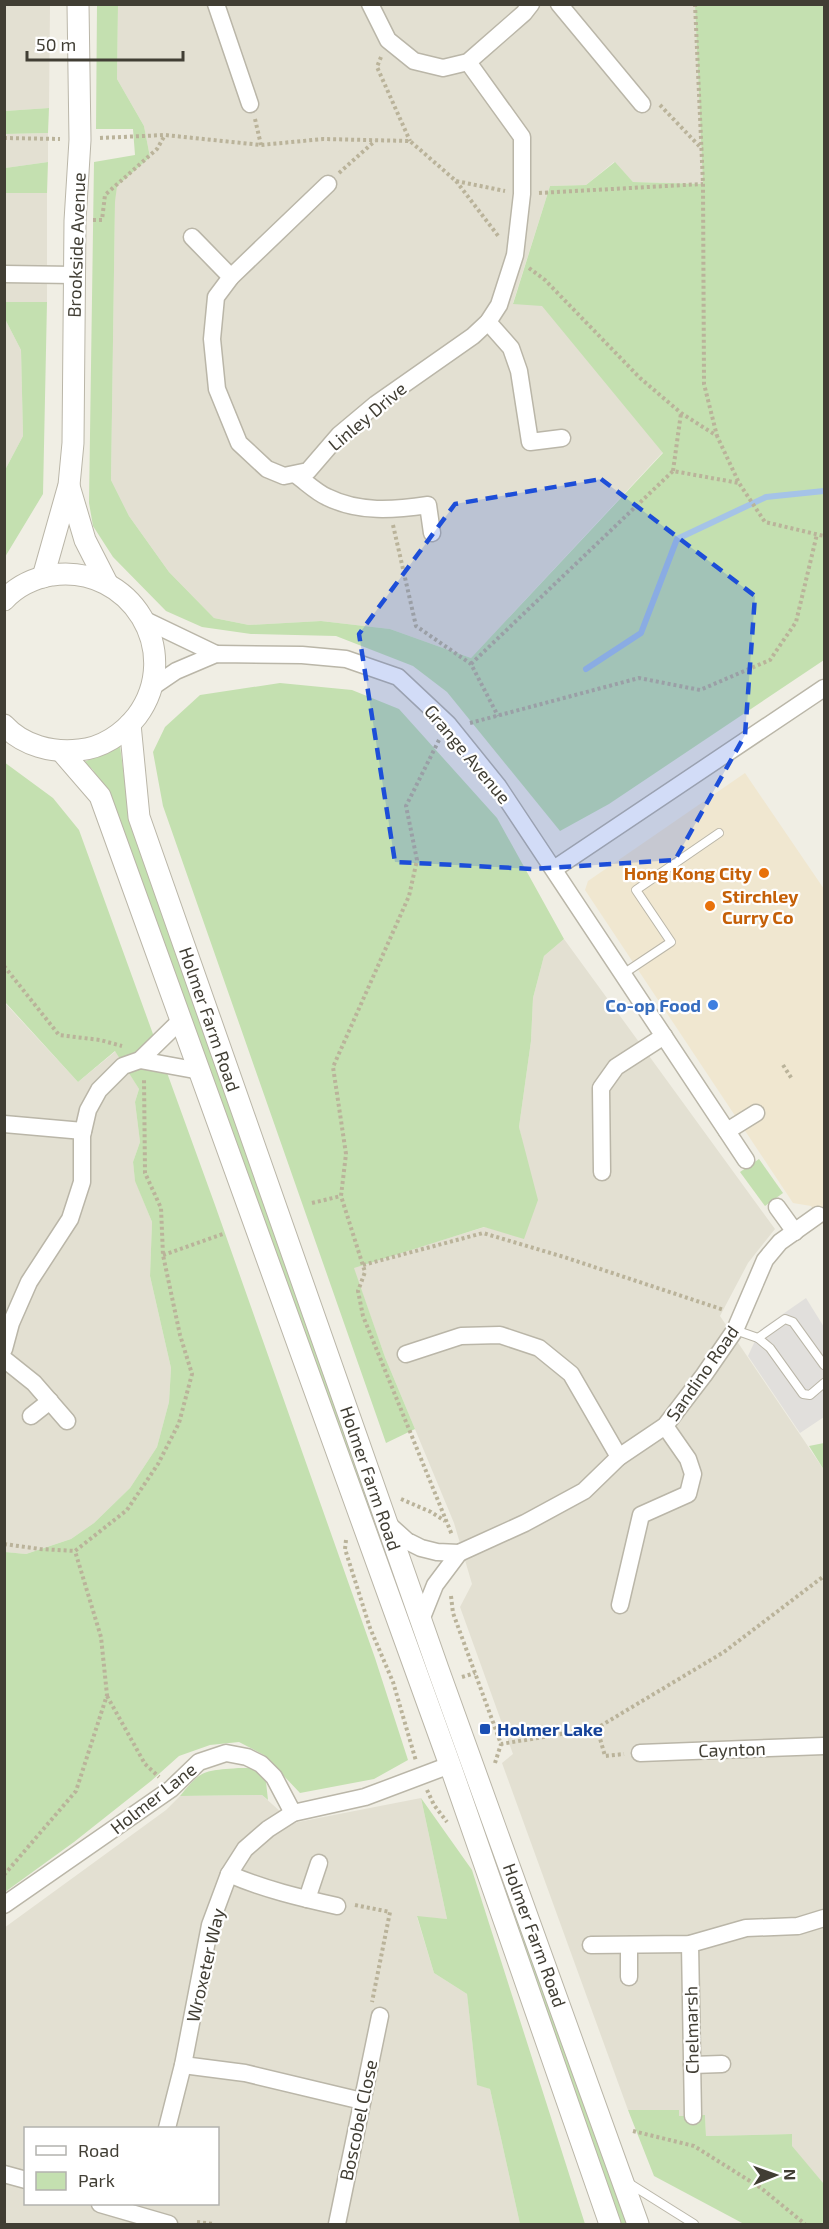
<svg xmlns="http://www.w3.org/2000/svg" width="829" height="2229" font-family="'Exo 2',sans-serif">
<rect width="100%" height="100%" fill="#f0eee4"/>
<g fill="#e3e0d2" fill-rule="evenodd">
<path d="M4,5H50L49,108L5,111Z"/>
<path d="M118,5H695L703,184L633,182L614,162L586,185L550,186L513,303L542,305L663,452L471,658L390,629L321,621L249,625L214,618L169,572L129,516L111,480L115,202L116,186L150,157L144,126L117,79Z"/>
<path d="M48,133V162L5,168L4,134Z"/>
<rect x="5" y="193" width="42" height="109"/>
<path d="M5,319L21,350L23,436L5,470Z"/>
<path d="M564,939L775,1229L748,1263L720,1316L824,1470V2184L791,2146L792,2134L706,2136L705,2115L679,2116V2110H628L502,1763L513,1754L460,1607L472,1584L454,1523L385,1357L353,1267L485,1227L524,1238L525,1154L519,1127L531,1041L533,998L544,956Z"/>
<path d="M4,1002L78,1082L116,1051L139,1089L135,1102L140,1142L133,1162L135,1180L152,1222L150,1276L171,1368L169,1402L157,1447L130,1488L94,1523L71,1539L26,1554L4,1552Z"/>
<path d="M262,1795L293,1823L421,1798L447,1919L417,1917L434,1973L467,1994L477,2084L490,2089L520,2224H5L4,1928L166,1810L180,1796ZM26,2128H218V2204H26Z"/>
</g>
<path fill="#f0e7d0" d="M745,773L824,889V1226L811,1206L793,1203L585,890L588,881Z"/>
<g fill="#c4e0b0">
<path d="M97,5H118L117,79L144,126L150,157L117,186L115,202L111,480L129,516L169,572L214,618L249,625L321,621L390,629L471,658L663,453L542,306L513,304L550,186L586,185L615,162L633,182L703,184L695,5H824V660L609,804L560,831L447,692L413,666L336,636L251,634L202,627L166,611L113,557L93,526L89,503L94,162L135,155L133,129H96Z"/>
<path d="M49,108L48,133L5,134V111Z"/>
<path d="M48,162L47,193H5V168Z"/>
<path d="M5,302H47L43,494L5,557V470L23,436L21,350L5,319Z"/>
<path d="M280,683L352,690L399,709L497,818L564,939L544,956L533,998L531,1041L519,1127L538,1200L524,1239L484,1227L354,1268L385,1357L415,1429L386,1443L163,806L153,752L165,727L200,695Z"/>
<path d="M120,746L128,805L629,2224H619L108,794L93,770L84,762Z"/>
<path d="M4,762L53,798L79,830L215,1205L375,1658L408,1760L374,1779L300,1793L264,1755L239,1742L210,1745L179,1756L151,1781L74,1842L5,1892V1552L26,1554L71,1539L94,1523L130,1488L157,1447L169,1402L171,1368L150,1276L152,1222L135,1181L133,1162L140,1142L135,1102L139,1089L115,1051L78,1082L5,1002Z"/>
<path d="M759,1159L783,1193L765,1206L740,1172Z"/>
<path d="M824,1443V1470L809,1446Z"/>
<path d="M238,1768H255L266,1782L268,1800L262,1795L180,1796C202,1769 204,1771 238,1768Z"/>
<path d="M421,1798L472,1870L585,2224H520L490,2089L477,2085L467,1994L434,1973L417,1916L447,1919Z"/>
<path d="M628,2110H679V2116L705,2115L706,2136L792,2134V2146L824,2184V2224H744L654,2176Z"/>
</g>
<path fill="#e1dfdc" d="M806,1298L824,1327V1417L800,1433L748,1356L760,1330Z"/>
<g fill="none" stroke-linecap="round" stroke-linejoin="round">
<path stroke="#a5c3e7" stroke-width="6" d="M586,669L641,633L677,539L766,497L824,491"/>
<g stroke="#bab6a8" stroke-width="10">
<g id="service">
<path d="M623,974L671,942L636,890L719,833"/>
<path d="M735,1330L758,1338L770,1348L803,1394L810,1395L824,1383"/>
<path d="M758,1338L785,1319L793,1322L824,1365"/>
<path d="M627,2182L694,2224"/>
</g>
</g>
<g stroke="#bab6a8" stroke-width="19">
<g id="minor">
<path d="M216,4L250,104"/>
<path d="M370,4L388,40L414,61L443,68L468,62L524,13L531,4"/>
<path d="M559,4L642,104"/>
<path d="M328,184L231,277L216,297L212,339L217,389L239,443L267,469L284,476L308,471L339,435L376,404L473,336L488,322L499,305L515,255L522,194V137L468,62"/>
<path d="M192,237L231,277"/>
<path d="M4,274L74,275"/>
<path d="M488,322L511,348L519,371L530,442L562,438"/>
<path d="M296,475C306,482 316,492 327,497C359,513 394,510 428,505L432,533"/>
<path d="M143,619L216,654"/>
<path d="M151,688L176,671L216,654L302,655L346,659L398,677L448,724L498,786L746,1160"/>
<path d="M554,869L824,688"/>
<path d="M140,1060L200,1071"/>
<path d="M4,1124L83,1131"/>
<path d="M727,1131L756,1113"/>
<path d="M602,1172L601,1088L616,1067L664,1036"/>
<path d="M777,1207L795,1232"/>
<path d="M4,1349L11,1323L29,1282L70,1219L82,1182V1136L88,1110L99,1090L123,1066L140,1060L181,1020"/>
<path d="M406,1354L461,1336L500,1335L539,1348L571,1374L619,1457"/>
<path d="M4,1359L34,1383L67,1421"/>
<path d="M31,1416L50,1401"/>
<path d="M387,1523L407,1541L421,1548L437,1552L459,1553L525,1523L584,1491L619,1457L665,1426L704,1375L735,1330L765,1260L780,1242L818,1215"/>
<path d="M620,1605L641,1515L688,1494L693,1474L688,1459L665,1426"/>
<path d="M421,1620L435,1585L459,1553"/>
<path d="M640,1753L824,1746"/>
<path d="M229,1874C263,1889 301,1898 337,1906"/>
<path d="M307,1899L319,1863"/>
<path d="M4,1905L171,1789L199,1762L226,1753L247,1757L261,1764L274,1777L293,1813"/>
<path d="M690,1944L693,2116"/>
<path d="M591,1945L690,1944L746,1928L798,1926L824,1918"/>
<path d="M629,1945V1977"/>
<path d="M183,2065L245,2073L362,2101"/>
<path d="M692,2065L722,2064"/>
<path d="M167,2128L183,2065L210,1925L229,1874L245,1849L268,1829L293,1813L365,1797L450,1765"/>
<path d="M4,2174L26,2180"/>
<path d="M100,2204L169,2224"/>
<path d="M337,2224L380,2016"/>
</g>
</g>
<g stroke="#bab6a8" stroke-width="23">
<g id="tertiary">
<path d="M69,486L85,540L107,583"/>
<path d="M43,577L69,485L73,443L75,221L80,140L78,4"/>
<path d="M4,600C17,586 35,578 52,575C131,564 184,652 137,716C123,734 102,748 79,750C53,753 23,746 4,725"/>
<path d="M130,724L139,817L438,1669L638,2224"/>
<path d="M62,752L100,796L450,1765L610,2224"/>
</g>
</g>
<g stroke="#bab39a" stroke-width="4" stroke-dasharray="3 3" stroke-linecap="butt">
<path d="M695,4L703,184L704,384L717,436"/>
<path d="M381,57L377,67L410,141"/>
<path d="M660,105L702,149"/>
<path d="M255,119L261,145"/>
<path d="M4,138L60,139"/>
<path d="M100,138L165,135L261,145L323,139L410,141L456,181L505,191"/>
<path d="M339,173L375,141"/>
<path d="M456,181L499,237"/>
<path d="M539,193L703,184"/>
<path d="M93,220H102L105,195L157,149L165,135"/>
<path d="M529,268L545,280L640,378L681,413L717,436L739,483L765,522L824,536"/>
<path d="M673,471L681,413"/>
<path d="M393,525L416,626L471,664L498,716"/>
<path d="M471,664L673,471L739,483"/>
<path d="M470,723L639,678L700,690L770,660L796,622L817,534"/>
<path d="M439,740L406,806L417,860L409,896L333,1067L346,1154L341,1196L365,1272L358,1291L363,1316L452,1535"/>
<path d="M4,966L59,1035L100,1040L122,1046"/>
<path d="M783,1065L792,1079"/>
<path d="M312,1203L341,1196"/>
<path d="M163,1255L223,1234"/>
<path d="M363,1265L483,1233L564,1257L724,1310"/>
<path d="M401,1499L431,1512L445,1521"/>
<path d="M346,1540L345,1549L370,1628L393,1682L416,1761"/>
<path d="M4,1544L40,1549L75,1551"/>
<path d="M451,1596L453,1613L501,1744L597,1728L724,1652L824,1576"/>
<path d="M462,1677L475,1673"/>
<path d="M107,1696L145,1764L159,1777"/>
<path d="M597,1728L605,1756L624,1754"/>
<path d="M495,1763L501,1744"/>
<path d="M427,1790L434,1805L447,1822"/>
<path d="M4,1875L76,1791L107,1695L101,1637L75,1551L127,1510L158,1464L179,1423L192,1374L180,1335L163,1255L161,1208L145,1173L144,1078"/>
<path d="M355,1905L390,1912L372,2002"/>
<path d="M633,2131L694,2146L761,2188L805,2224"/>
<path d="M197,2222L214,2224"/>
</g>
<use href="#service" stroke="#fff" stroke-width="8"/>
<use href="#minor" stroke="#fff" stroke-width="16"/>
<use href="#tertiary" stroke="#fff" stroke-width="21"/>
</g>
<path fill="#1d4ed8" fill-opacity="0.2" stroke="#1d4ed8" stroke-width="4.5" stroke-dasharray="12 8" stroke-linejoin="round" d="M601,479L755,596L745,735L675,860L533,869L395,862L359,634L455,504Z"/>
<g fill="#e8710a" stroke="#fff" stroke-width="2">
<circle cx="764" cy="873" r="6"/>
<circle cx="710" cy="906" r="6"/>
</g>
<circle fill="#3f7fe0" stroke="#fff" stroke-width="2" cx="713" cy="1005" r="6"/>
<rect fill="#1a4fb4" stroke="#fff" stroke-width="2" x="479" y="1723" width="12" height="12" rx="3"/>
<g text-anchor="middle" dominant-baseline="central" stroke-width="4.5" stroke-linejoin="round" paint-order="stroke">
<g font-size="18" fill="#413e34" stroke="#fff">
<text transform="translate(76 245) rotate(-88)">Brookside Avenue</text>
<text transform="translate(367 416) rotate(-40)">Linley Drive</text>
<text transform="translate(468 754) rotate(50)">Grange Avenue</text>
<text transform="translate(210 1019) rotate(71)">Holmer Farm Road</text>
<text transform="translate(702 1373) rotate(-55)">Sandino Road</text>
<text transform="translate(371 1478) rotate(71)">Holmer Farm Road</text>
<text transform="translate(732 1749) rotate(-2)">Caynton</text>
<text transform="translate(153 1798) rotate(-38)">Holmer Lane</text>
<text transform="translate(535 1935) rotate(70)">Holmer Farm Road</text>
<text transform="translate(205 1965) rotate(-77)">Wroxeter Way</text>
<text transform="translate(691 2030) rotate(-91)">Chelmarsh</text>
<text transform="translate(358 2120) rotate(-78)">Boscobel Close</text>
</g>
<g font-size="18" font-weight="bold" fill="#c56008" stroke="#fff" text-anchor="end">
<text x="752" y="873">Hong Kong City</text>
<text x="722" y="896" text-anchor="start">Stirchley<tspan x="722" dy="21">Curry Co</tspan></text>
</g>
<g font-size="18" font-weight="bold" fill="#366cbe" stroke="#fff" text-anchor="end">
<text x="701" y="1005">Co-op Food</text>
</g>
<g font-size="18" font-weight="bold" fill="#164399" stroke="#fff" text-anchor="start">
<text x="497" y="1729">Holmer Lake</text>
</g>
</g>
<rect width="829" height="2229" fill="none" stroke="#413e34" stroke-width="12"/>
<rect x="24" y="2127" width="195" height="78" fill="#ffffff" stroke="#b3b2ae" stroke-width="1.5"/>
<rect x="36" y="2146" width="30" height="9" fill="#ffffff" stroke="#b3b2ae" stroke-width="1.5"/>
<text x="78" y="2157" font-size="18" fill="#413e34">Road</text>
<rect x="36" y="2172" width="30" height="18" fill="#c4e0b0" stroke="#b3b2ae" stroke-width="1.5"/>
<text x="78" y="2187" font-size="18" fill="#413e34">Park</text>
<g transform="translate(775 2175) rotate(89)" stroke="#ffffff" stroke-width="4.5" paint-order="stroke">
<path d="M0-4.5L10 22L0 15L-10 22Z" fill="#413e34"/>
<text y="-9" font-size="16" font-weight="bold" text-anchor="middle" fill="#413e34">N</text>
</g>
<path d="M27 51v9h156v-9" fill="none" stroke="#413e34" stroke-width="3"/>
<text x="36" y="51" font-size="18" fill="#413e34" stroke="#ffffff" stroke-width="4.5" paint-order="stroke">50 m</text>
</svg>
